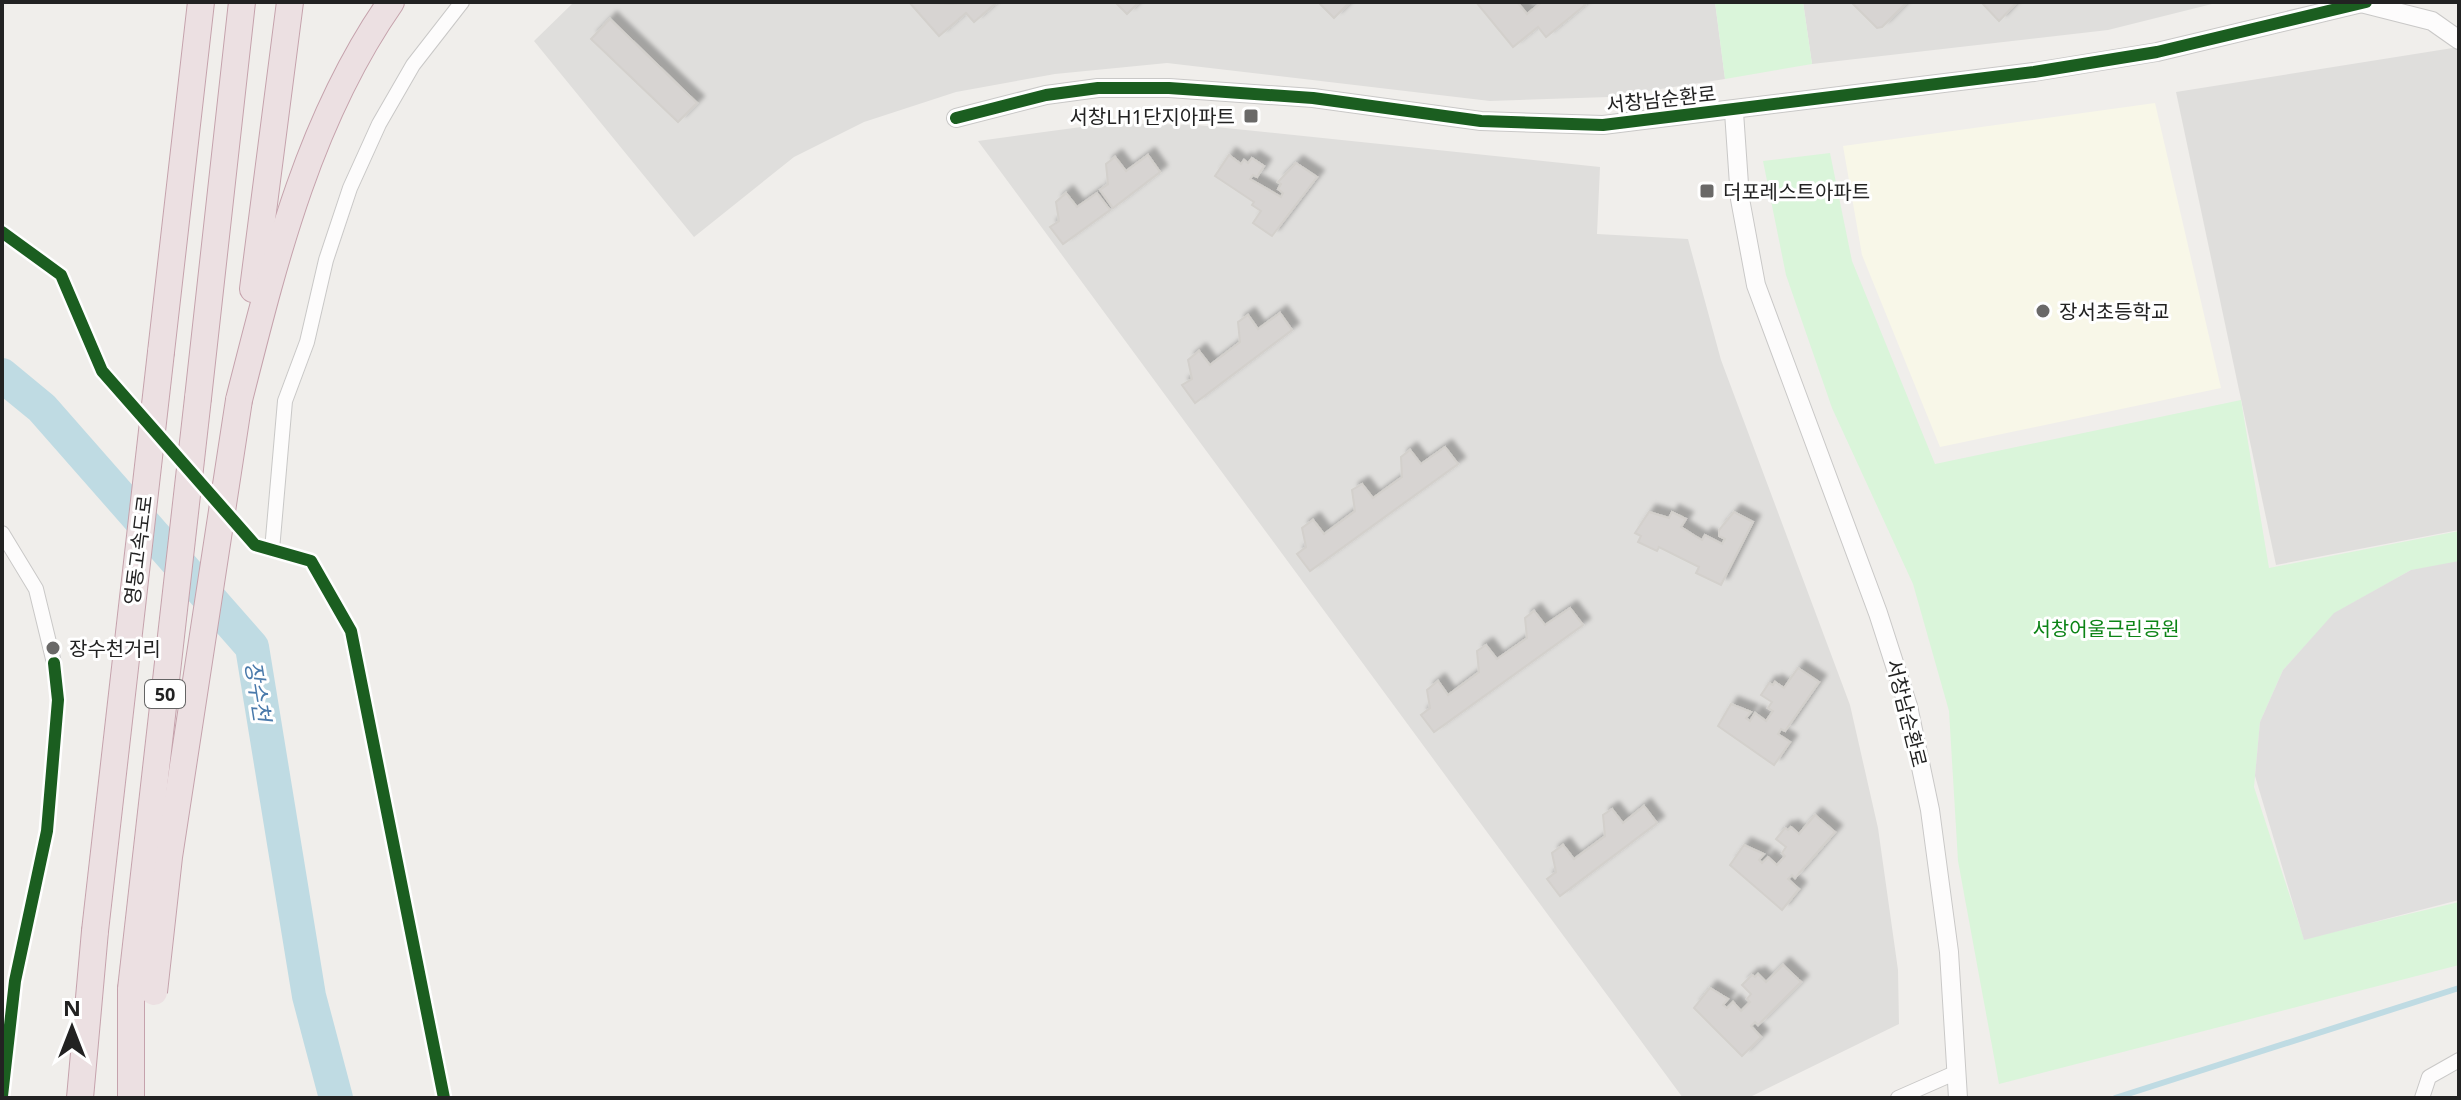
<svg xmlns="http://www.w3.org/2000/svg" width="2461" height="1100" font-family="'Noto Sans','Noto Sans KR',sans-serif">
<defs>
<filter id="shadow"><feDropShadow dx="7" dy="-7" stdDeviation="2" flood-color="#0004"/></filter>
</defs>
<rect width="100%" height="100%" fill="#f0eeeb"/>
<g fill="#dfdedc">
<path d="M574,2H1715L1725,79L1609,97L1490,101L1167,63L1055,74L956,92L864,122L794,157L694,237L534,41Z"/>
<path d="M1803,2H2220L2108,30L1812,64Z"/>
<path d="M2459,47V530L2276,565L2176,92Z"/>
<path d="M1111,123L1197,125L1600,167L1597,234L1688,239L1721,360L1850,705L1878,828L1898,970L1899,1024L1748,1098H1683L978,141Z"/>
</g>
<path fill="#f8f7e8" d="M2155,103L2221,388L1940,447L1862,255L1843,146Z"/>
<g fill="#daf5da">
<path d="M1715,2H1803L1812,64L1725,79Z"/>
<path d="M1830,153L1852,261L1935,464L2241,400L2269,568L2459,531V565L2411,570L2335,613L2283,670L2260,722L2254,787L2304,939L2459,902V965L1999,1084L1958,861L1949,711L1913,584L1832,408L1786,275L1763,161Z"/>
</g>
<path fill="#e0dfde" d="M2459,561V900L2304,940L2255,776L2260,722L2283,670L2334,613L2411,570Z"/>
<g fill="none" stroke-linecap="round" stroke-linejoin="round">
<path stroke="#bfdbe3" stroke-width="6" d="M2115,1098L2459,988"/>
<path stroke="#bfdbe3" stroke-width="34" d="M2,375L42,408L252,647L309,996L336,1098"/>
</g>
<g fill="#d7d4d2" stroke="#d3d0cc" stroke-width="2" filter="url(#shadow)">
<path d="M909,2L950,4L997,2L974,22L966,13L939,36Z"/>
<path d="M1115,2H1139L1127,14Z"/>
<path d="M1318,2H1350L1334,18Z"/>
<path d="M1476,2H1517L1527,14L1542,2H1582L1585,5L1546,37L1538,27L1513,47Z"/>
<path d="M1851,2H1907L1882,27L1877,28Z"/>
<path d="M1981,2H2017L1999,21Z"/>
<path d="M610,19L697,103L678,122L591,39Z"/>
<path d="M1148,155L1160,172L1113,208L1100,190L1108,184L1106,164L1115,157L1126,171Z"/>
<path d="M1229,155L1241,164L1244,160L1248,163L1252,158L1264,166L1257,177L1253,175L1250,179L1281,197L1283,193L1278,189L1281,184L1278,182L1296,163L1317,177L1272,236L1253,223L1261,211L1252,205L1254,202L1215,176Z"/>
<path d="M1066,193L1077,207L1097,193L1110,210L1063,244L1050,227L1059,221L1056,202Z"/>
<path d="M1280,313L1292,330L1195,403L1182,385L1192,379L1188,360L1199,351L1210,365L1240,342L1238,322L1248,315L1258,329Z"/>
<path d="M1445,447L1458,464L1310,571L1297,554L1306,547L1302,528L1313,520L1324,534L1355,511L1352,490L1362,484L1373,498L1402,477L1401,457L1410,450L1421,464Z"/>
<path d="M1649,512L1669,518L1672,512L1686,519L1681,527L1695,536L1702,540L1705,535L1722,544L1725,539L1719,536V530L1734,512L1753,522L1721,585L1696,573L1699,567L1659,547L1657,551L1638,542L1641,536L1635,533Z"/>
<path d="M1570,608L1583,625L1434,732L1421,715L1430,708L1427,690L1438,681L1448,695L1479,672L1477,651L1486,645L1497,659L1527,638L1525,618L1534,611L1545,625Z"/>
<path d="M1798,668L1819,682L1785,731L1781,729L1778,734L1790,742L1774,765L1718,726L1731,704L1751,712L1746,718L1750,721L1755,713L1766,721L1773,711L1768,708L1772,702L1761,695L1769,683L1773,685L1775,682L1784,688Z"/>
<path d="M1644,806L1657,823L1560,896L1547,879L1556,872L1552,853L1563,845L1574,859L1605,836L1603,815L1612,809L1623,823Z"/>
<path d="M1815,815L1835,832L1795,878L1792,875L1788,879L1799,889L1782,910L1730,865L1744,845L1764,854L1759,860L1762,863L1768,857L1777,865L1785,856L1782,853L1786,847L1776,839L1785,828L1788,830L1791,827L1799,834Z"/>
<path d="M1783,965L1801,982L1758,1025L1755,1022L1751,1026L1761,1037L1742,1056L1694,1008L1710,988L1728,999L1723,1005L1727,1008L1733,1002L1741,1011L1750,1002L1747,999L1751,994L1742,985L1752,975L1755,977L1758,974L1766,982Z"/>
</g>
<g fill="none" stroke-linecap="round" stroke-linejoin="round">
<g stroke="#c9c8c7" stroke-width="16">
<g id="minor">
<path d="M2,232L61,275L102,371L255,545L311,561L351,631L444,1098"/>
<path d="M2,533L36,589L54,663"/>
<path d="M272,550L285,401L307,342L326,260L350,188L379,124L413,65L462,2"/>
<path d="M1898,1098L1957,1072"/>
<path d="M2422,1098L2429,1077L2459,1060"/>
</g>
</g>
<g stroke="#c9c8c7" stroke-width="20">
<g id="tertiary">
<path d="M2361,3L2432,21L2459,40"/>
<path d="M1734,112L1740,199L1756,285L1878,613L1908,706L1930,810L1949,952L1958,1098"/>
<path d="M956,118L1046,95L1098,88H1169L1313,98L1481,121L1603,125L2034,72L2157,52L2366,2"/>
</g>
</g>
<g stroke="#c5a2ac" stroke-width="28">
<g id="motorway">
<path d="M253,289L290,2"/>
<path d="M161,352L201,2"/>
<path d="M198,398L242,2"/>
<path d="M239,400C274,262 308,121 391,2"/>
<path d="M80,1098L95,931"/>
<path d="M131,1098V989"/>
</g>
</g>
<use href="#minor" stroke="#fdfcfc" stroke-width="14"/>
<use href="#tertiary" stroke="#fdfcfc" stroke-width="18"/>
<use href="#motorway" stroke="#ece0e2" stroke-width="26"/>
<g stroke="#c5a2ac" stroke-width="28" stroke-linecap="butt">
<g id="motorway-bridge">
<path d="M95,931L161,352"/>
<path d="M131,989L198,398"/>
<path d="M154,992L169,857L239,400"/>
</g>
</g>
<use href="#motorway-bridge" stroke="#ece0e2" stroke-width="26"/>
<g stroke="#fff" stroke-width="17">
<g id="cycleway">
<path d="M956,118L1046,95L1098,88H1169L1313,98L1481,121L1603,125L2034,72L2157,52L2366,2"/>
<path d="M2,232L61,275L102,371L255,545L311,561L351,631L444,1098"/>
<path d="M2,1096L15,981L47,831L58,700L54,663"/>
</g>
</g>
<use href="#cycleway" stroke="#1b5e20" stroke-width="12"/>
</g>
<g fill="#6a6968" stroke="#fff" stroke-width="3">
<rect x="1243" y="108" width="16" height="16" rx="4"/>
<rect x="1699" y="183" width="16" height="16" rx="4"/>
<circle cx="2043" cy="311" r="8"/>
<circle cx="53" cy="648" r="8"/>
</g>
<g text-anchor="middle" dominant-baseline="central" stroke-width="6" stroke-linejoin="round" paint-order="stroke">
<rect fill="#fff" stroke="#646464" stroke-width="2" x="145" y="680" width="40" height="28" rx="6"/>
<g font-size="18" font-weight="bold" fill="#222">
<text x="165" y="694">50</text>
</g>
<g font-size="20" fill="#222" stroke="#fff">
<text transform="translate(1661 99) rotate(-6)">서창남순환로</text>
<text transform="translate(138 550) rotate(-83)">영동고속도로</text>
<text transform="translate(1907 713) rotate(76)">서창남순환로</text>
</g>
<g font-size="20" fill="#222" stroke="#fff" text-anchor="start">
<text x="1235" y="116" text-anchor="end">서창LH1단지아파트</text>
<text x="1723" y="191">더포레스트아파트</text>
<text x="2059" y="311">장서초등학교</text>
<text x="69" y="648">장수천거리</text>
</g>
<g font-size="20" fill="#0c8416" stroke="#fff">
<text x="2106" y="628">서창어울근린공원</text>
</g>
<g font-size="22" font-style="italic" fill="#4a7aab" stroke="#fff">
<text transform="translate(259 691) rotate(81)">장수천</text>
</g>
</g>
<rect width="2461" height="1100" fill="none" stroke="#222222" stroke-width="8"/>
<g transform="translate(72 1028)" stroke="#ffffff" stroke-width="6" paint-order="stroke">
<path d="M0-6L14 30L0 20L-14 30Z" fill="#222222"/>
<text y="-12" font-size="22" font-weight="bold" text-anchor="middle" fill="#222222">N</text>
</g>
</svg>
